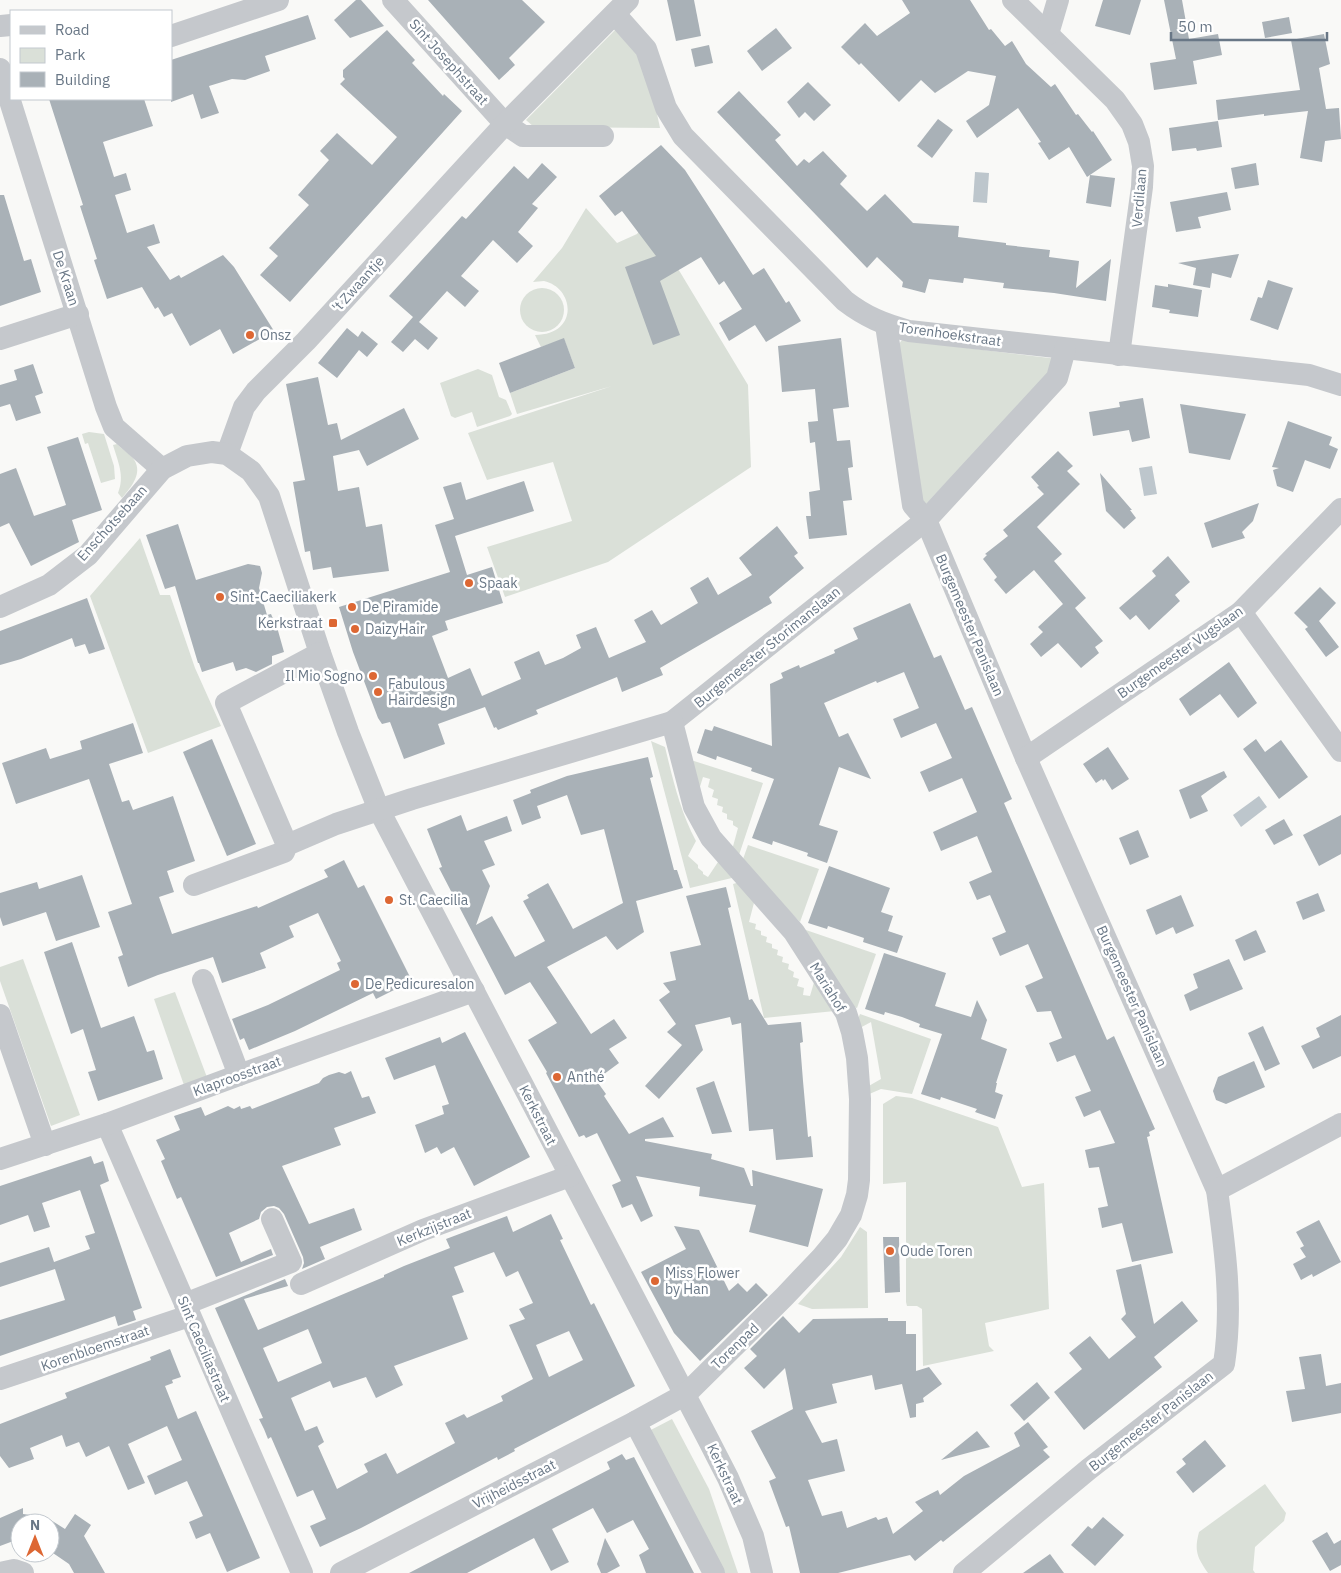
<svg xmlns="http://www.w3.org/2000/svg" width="1341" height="1573" font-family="'IBM Plex Sans',sans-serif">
<rect width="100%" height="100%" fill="#f9f9f7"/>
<g fill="#dae0d8">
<path d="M620,25L644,52L660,128L534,127L526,120Z"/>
<path d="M586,208L617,243L637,234L643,226L658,238L680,272L748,385L751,467L608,562L505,597L487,547L572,521L553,462L487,480L468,433L612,386L517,414L510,393L575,368L564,339L541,347L535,335C579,335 575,288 544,281C541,281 536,282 533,282L562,248Z"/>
<circle cx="542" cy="310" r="22"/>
<path d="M902,340L1058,359L1048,376L923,507L898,345Z"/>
<path d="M478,369L492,375L499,397L506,400L512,414L510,416L477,427L472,412L455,418L451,416L440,383Z"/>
<path d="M89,432L104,434L114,466L115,479L101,483L88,443L85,444L82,434Z"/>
<path d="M117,444C122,449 127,452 132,457C145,472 131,487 122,498L118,493C125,476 118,462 113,445Z"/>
<path d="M140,538L160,595H170L195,668L221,726L148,753L90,596Z"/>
<path d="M651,741L665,747C673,780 680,811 696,841L688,856L698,865V868L703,872V874L708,877L720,859L736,877L690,888Z"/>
<path d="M694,761L763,783L738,858L732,850L738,828L733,825V821L727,819V814L722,812L723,807L717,805L718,799L712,797L714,790L708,787L710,779L703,777L698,793L689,762Z"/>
<path d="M748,845L819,869L800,922L742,862Z"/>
<path d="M740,882L755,899L749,922L756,924L755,929L761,931V935L767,937L766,942L772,944V948L778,950L777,955L783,957L782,962L789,964L788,969L794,972L793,977L799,979L797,986L804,988L803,995L810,996L815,979L835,1011L764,1018L733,884Z"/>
<path d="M803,929L876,954L857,1008L848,1005Z"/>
<path d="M23,959L80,1115L51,1126L0,981V967Z"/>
<path d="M175,992L208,1080L185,1088L154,999Z"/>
<path d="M860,1014L931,1039L912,1094L881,1089L867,1095V1087L881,1079L871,1022L858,1029L856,1024Z"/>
<path d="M896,1096L912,1098L998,1127L1022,1187L1044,1183L1049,1309L985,1323L989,1346L994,1351L923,1366L922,1309L917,1306H907L906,1302V1182L883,1184V1104Z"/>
<path d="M860,1227L867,1232L868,1308L812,1309L798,1304L841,1257Z"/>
<path d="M672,1419L709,1489L738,1573H717L645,1433Z"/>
<path d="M1265,1484L1286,1513L1284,1521L1255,1547L1253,1570L1255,1573H1208C1197,1557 1194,1551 1199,1532Z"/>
</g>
<g fill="#bdc6cc">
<path d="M975,172L989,173L987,203L973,202Z"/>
<path d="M1152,466L1157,494L1144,496L1139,468Z"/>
<path d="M1259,796L1267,807L1241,827L1233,815Z"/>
</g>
<g fill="#a9b1b7" fill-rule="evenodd">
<path d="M356,0H361L384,26L350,38L334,20Z"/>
<path d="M428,0H522L545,22L509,58L515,65L499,80Z"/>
<path d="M667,0H694L701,36L676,41Z"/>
<path d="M902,0H970L989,30L991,29L1005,46L1012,41L1026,64L1051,87L1055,84L1076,115L1078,114L1092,132L1093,131L1112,160L1087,177L1069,147L1049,160L1038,143L1041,142L1018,108L977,138L966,121L989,105L996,76L968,71L935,93L921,80L899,102L861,63L859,65L841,47L865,23L877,36L910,13Z"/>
<path d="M1103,0H1141L1130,35L1095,26Z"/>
<path d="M1164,0H1182L1189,39L1218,34L1222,55L1193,61L1197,84L1154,90L1150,63L1176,59Z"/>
<path d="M308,15L316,39L265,56L270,71L245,80L232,79L209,86L219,113L201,119L193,94L171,102V60Z"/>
<path d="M1289,17L1292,33L1265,38L1262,22Z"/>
<path d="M776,28L792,48L762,71L747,51Z"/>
<path d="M387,30L415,60L412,63L443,96L444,94L462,111L290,302L260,275L278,256L269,248L309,205L298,195L329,160L320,151L337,133L372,165L397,137L340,84L345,79L343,77V70Z"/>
<path d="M1324,34L1330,64L1319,68L1326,109L1339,108L1341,139L1325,141L1322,162L1300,158L1308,111L1264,116V114L1218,120L1216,100L1300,90L1291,40Z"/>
<path d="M709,45L713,63L695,67L691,49Z"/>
<path d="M808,82L831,105L814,121L805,112L799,118L787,102Z"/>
<path d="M739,91L781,135L775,140L797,166L804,159L809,163L823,151L847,176L840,184L867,211L885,194L913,223L959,226L958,237L1006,243V245L1050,250L1049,257L1079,261L1076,288L1111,259L1106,301L1054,293L1003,288L1004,283L964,278L963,283L929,279L925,293L902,287L903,282L877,257L867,268L717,112Z"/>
<path d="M49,99H144L153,126L103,142L114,177L126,173L131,190L115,195L127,233L154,224L160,243L147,247L170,280L179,275L181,278L223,255L234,267L274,331L233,354L220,329L190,346L172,313L164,317L158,307L155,309L142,287L107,299L94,260L97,259L80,206L83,205Z"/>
<path d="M938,119L953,130L932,158L917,146Z"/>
<path d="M1218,121L1222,147L1197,151L1196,148L1172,151L1169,128Z"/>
<path d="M661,145L685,170L753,275L764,268L786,303L789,301L801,321L766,342L755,325L729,341L719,323L742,309L724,281L719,285L701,257L660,281L680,335L653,345L625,267L656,256L622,211L615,216L599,196Z"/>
<path d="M542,163L557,177L532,204L538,208L518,232L533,246L517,263L493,240L461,276L479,291L465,307L447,291L419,322L438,338L428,350L415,339L403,352L391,342L413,317L389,296L462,216L466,219L514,166L528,179Z"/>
<path d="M1256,163L1259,185L1235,189L1231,168Z"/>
<path d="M1090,175L1115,178L1111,207L1086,203Z"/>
<path d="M1227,192L1231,210L1198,217L1201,228L1176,232L1170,202Z"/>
<path d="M0,195H4L24,261L31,259L41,292L0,306Z"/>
<path d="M1239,254L1231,278L1212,273L1210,288L1193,285L1196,268L1178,263Z"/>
<path d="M1268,280L1293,288L1278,330L1250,320L1258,297L1262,298Z"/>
<path d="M1168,284L1202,290L1198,317L1169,313L1170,310L1152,307L1155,285L1168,287Z"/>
<path d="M347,328L358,337L362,331L378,344L367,357L359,350L337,378L318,363Z"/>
<path d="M564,338L575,368L510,393L499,363Z"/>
<path d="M841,338L849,407L833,409L837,441L850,440L853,467L848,468L852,500L843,501L847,535L809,539L806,516H811L809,492L820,490L815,442L810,443L808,422L818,421L815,389L782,392L778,346Z"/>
<path d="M33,364L43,393L35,396L41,413L16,421L10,404L0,407V385L17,380L14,370Z"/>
<path d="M318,377L328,425L337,423L341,440L404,408L419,439L367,466L359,450L333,456L338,491L359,487L366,527L382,524L389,571L333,578L331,567L313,570L310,551L305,552L293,482L305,480L286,384Z"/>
<path d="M1143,398L1150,438L1132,442L1129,430L1093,436L1089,412L1120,407L1119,402Z"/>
<path d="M1180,404L1246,414L1230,460L1189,453Z"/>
<path d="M1288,421L1332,437L1329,445L1338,449L1330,469L1305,460L1293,492L1277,486L1273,470L1279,468L1272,467Z"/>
<path d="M78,437L102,510L72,520L79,542L31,566L9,523L0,527V474L16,468L34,516L66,505L47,447Z"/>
<path d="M1058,451L1073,466L1067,471L1080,484L1037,527L1062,554L1054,561L1086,598L1075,608L1103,641L1095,647L1099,653L1081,668L1058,643L1041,657L1030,644L1043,632L1038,627L1063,604L1034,570L1006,594L994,580L997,577L983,559L987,555L985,554L1008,536L1003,530L1044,494L1037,487L1039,486L1031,477Z"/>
<path d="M1100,473L1132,510H1130L1136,518L1124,529L1106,511Z"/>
<path d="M524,481L534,511L455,536L467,575L492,567L503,603L445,621L448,630L432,636L448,678L470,668L482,696L521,679L514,662L539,651L545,665L563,658L581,648L576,635L596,627L609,658L646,642L634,620L652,610L661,625L698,603L690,588L708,577L718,595L752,575L739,558L777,526L798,553L794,556L804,568L769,597L772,603L660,668L663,675L622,692L617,677L536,710L538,714L498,730L496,727L494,728L485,707L438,724L445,744L404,759L390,722L382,724L378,718L353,652L339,607L450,572L435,525L454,519L443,487L461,482L466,500Z"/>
<path d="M1259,503L1253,521L1242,532L1245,538L1212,548L1204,523Z"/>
<path d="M178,524L196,580L248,564L260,566L262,573L259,588L267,615L271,614L274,621L275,620L284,652L272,656V664L256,672L246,668L236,671L233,662L202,672L199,663H198L175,586L165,589L146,535Z"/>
<path d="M1168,556L1190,582L1175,595L1180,601L1149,630L1136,615L1130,620L1119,608L1156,576L1152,571Z"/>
<path d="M1320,587L1336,603L1319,621L1339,647L1326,657L1305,629L1308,627L1294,613Z"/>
<path d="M87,598L105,649L89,654L85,644L75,647L72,638L21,659L0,665V631Z"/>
<path d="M910,603L934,658L941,655L965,710L972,707L1012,799L1004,803L1107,1040L1114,1036L1155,1129L1149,1132L1150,1136L1147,1137L1173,1253L1132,1262L1122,1223L1102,1228L1098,1208L1108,1206L1099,1167L1089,1168L1085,1150L1115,1143L1100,1110L1084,1117L1075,1097L1091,1091L1075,1055L1057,1062L1049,1043L1062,1038L1051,1011L1037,1012L1025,986L1043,978L1028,944L1000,956L992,938L1006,932L990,895L977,900L969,882L992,872L977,836L941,851L933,832L977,812L962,778L929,792L920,772L952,758L936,723L901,738L893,719L919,708L904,672L877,683L876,681L824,703L839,737L848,733L871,779L839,767L819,825L838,831L827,863L807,856L808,853L773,841L772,845L752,838L774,779L751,771L752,768L717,756L716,760L697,753L705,729L712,731L714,726L772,746L770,684L783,678L781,673L799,665L800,668L835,653L834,650L858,639L853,628Z"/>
<path d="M1229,662L1257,703L1238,718L1220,694L1190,716L1179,699Z"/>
<path d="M133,723L143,753L109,764L122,802L129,800L133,810L173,796L195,861L167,871L174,892L159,897L172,934L257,906L258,908L328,877L324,870L344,860L358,888L364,885L412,981L376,999L373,993L295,1031L249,1050L244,1038L240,1040L232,1019L268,1005L340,970L337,963L341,961L318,913L289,926L294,937L260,953L266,968L222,983L213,957L158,975L128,987L118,957L123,955L108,912L132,904L89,779L16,804L2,763L46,748L50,759L82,749L80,741Z"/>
<path d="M212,739L256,844L227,856L183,752Z"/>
<path d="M1256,739L1265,752L1281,740L1308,777L1279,799L1243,749Z"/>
<path d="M1108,747L1129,779L1112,790L1105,779L1103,781L1102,779L1096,783L1083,764Z"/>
<path d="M648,757L653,777L650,778L674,870H677L683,888L636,901L644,932L617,950L606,936L547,967L591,1034L614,1019L627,1038L609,1049L619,1063L596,1080L606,1094L604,1096L629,1134L663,1117L674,1137L645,1139V1141L712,1154L711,1159L744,1168L751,1186H753L752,1170L823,1189L808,1247L749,1232L756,1205L699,1196L700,1187L636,1176L653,1216L641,1222L632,1204L622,1208L612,1185L621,1181L597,1133L586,1138L584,1135L579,1137L546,1073L547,1072L528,1040L557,1023L530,982L505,995L439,868L442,867L427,829L461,815L467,831L507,816L512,831L484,841L495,865L482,870L490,886L476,925L492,916L515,957L545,941L523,901L529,898L527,895L548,883L573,929L623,903L604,829L581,835L567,795L537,806L541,818L522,825L513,800L531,793L530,790L567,776Z"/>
<path d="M1224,771L1227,777L1201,796L1208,811L1190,819L1179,790Z"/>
<path d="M1341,815V854L1319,866L1303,835Z"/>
<path d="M1284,819L1293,835L1274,845L1265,830Z"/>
<path d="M1138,830L1149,857L1130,865L1119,838Z"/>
<path d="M829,866L890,888L881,912L893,916L888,931L903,936L897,953L863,942L864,938L828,926L827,929L808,923Z"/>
<path d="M82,875L100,927L56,941L46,912L3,926L0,917V893L37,882L39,889Z"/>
<path d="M726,887L731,907L728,908L749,1000L752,999L768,1025L801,1022L803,1042L800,1043L803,1081L808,1137L811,1136L813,1157L776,1160L773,1129L749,1131L741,1023L732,1025L730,1017L695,1025L703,1050L659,1099L645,1086L682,1045L667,1032L676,1024L659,1000L670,992L663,983L676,980L670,952L701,945L686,896Z"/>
<path d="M1318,893L1325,911L1303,920L1296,902Z"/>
<path d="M1181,895L1194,926L1176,934L1173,927L1156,935L1146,910Z"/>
<path d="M1256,930L1266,952L1244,961L1235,940Z"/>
<path d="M72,942L101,1028L134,1016L147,1052L154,1050L163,1079L98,1101L88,1072L96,1070L83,1029L71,1034L44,952Z"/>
<path d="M884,953L946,973L935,1006L971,1017L977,1000L987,1020L981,1039L1007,1049L996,1083H997L995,1092L1003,1095L995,1119L975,1112L977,1109L941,1097L940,1100L921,1094L942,1034L919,1027L920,1024L902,1017L885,1012L884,1015L865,1009Z"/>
<path d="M1229,959L1243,989L1190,1011L1184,995L1198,988L1193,974Z"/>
<path d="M1341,1015V1056L1313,1069L1301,1046L1320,1037L1316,1028Z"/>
<path d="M1263,1026L1280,1064L1265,1071L1248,1033Z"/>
<path d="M465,1032L530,1157L474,1186L454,1147L441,1154L437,1147L425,1153L415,1125L444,1114L442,1106L449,1104L435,1065L394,1080L385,1058L440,1037L442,1043Z"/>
<path d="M1254,1061L1265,1087L1226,1104L1216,1100L1213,1091L1218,1077Z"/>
<path d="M351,1071L362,1098L369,1096L376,1113L334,1128L341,1145L282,1166L309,1224L354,1208L362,1230L320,1247L325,1259L302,1269L304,1263L303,1257L284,1214L279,1208L274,1206L267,1207L261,1212L259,1219L229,1233L241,1262L271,1249L273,1255L216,1277L181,1197L177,1199L161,1161L165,1159L156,1140L180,1130L174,1116L201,1107L205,1116L228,1106L234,1109L240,1106L241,1109L250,1106L252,1109L319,1083L323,1078L329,1075L339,1072L345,1074Z"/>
<path d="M714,1081L717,1090L732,1132L712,1134L696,1088Z"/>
<path d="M91,1156L94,1164L103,1161L109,1181L100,1185L142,1308L133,1311L136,1320L118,1326L115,1316L0,1356V1320L65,1300L55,1269L0,1287V1263L49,1247L54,1262L90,1249L85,1236L95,1233L80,1190L42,1203L50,1227L34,1232L28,1215L0,1225V1186Z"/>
<path d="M551,1214L563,1239L560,1240L591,1305L594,1303L635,1386L514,1449L515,1451L498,1460L497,1457L361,1528L320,1547L310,1526L326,1519L313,1490L297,1497L271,1437L268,1439L264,1429L259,1419L263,1418L215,1308L285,1279L288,1286L244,1299L258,1330L384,1277V1275L404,1266L450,1248L446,1239L507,1216L513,1232ZM494,1252L506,1277L518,1271L533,1303L519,1309L525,1319L509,1325L533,1379L501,1396L503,1401L467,1418L464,1414L445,1423L455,1443L397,1474L386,1453L364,1464L368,1472L337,1489L318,1446L324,1442L317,1426L305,1431L291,1398L330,1381L333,1388L366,1377L376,1398L403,1385L394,1366L468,1339L452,1296L464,1292L454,1267ZM308,1329L322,1363L278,1382L263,1348ZM569,1331L583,1360L549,1377L536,1345Z"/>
<path d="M1319,1220L1341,1262L1313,1277L1312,1274L1301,1280L1293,1264L1306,1257L1300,1248L1304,1246L1296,1232Z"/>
<path d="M674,1226L699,1230L729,1291L738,1283L747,1292L756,1283L768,1295L700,1361L674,1333L641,1272L686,1249Z"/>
<path d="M883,1237H899L900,1292L885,1293Z"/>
<path d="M1141,1264L1154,1324L1182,1301L1198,1321L1154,1357L1162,1367L1084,1430L1054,1392L1082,1369L1069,1353L1090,1336L1109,1359L1136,1337L1121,1319L1126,1314L1116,1270Z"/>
<path d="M783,1316L799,1333L813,1319L888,1318V1321H906V1334H916V1371L929,1367L942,1384L923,1398L924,1402L916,1404V1417L910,1418L902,1384L875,1390L872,1375L832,1384L837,1403L805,1411L822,1443L837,1439L845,1471L808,1480L822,1516L842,1511L847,1528L876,1517L878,1520L887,1517L893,1534L923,1511L915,1502L938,1490L940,1495L964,1476L1020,1446L1014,1433L1028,1422L1048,1447L1043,1450L1050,1457L943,1542L941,1540L915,1561L910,1555L838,1573H800L789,1526L786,1527L769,1481L776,1478L751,1431L793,1409L785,1368L764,1389L744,1368L757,1356L750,1349Z"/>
<path d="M170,1349L181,1377L172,1380L173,1383L165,1386L178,1419L196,1411L260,1558L227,1572L210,1533L196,1539L189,1522L203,1516L187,1481L155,1495L147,1476L182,1460L167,1426L128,1444L145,1483L128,1490L109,1446L86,1457L79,1442L66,1447L62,1435L30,1448L34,1459L9,1468L0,1456V1424L67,1398L65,1393L151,1360L150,1357Z"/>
<path d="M1321,1354L1326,1386L1341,1383V1413L1292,1422L1286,1391L1305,1389L1299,1357Z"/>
<path d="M1037,1382L1050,1398L1024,1421L1010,1405Z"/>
<path d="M977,1431L990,1447L941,1460Z"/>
<path d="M1205,1440L1226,1466L1193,1493L1176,1472L1186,1464L1182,1459Z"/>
<path d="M622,1454L626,1460L634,1457L694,1573H646L639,1555L649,1549L633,1520L607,1533L593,1508L552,1529L569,1562L551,1571L534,1538L467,1573H409L610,1469L607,1462Z"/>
<path d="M23,1508V1514L46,1517L65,1529L75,1514L91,1525L84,1536L105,1573H74L69,1564L50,1551V1523H20V1541L16,1540L0,1546V1518Z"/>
<path d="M1103,1517L1124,1535L1095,1566L1071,1545L1088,1526L1092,1529Z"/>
<path d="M1327,1532L1334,1544L1341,1540V1565L1330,1571L1312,1541Z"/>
<path d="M605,1538L620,1566L607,1573H601L597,1564Z"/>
<path d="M1050,1554L1064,1573H1023Z"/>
</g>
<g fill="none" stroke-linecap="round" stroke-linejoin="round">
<g stroke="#c5c8cc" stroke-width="22">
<path d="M393,0L505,124L523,136H603"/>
<path d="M1013,0L1115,100L1132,124L1139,142L1143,166L1142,187L1119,355"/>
<path d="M615,14L646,49L666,108L683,136L845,301C866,317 883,324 909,331L1309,375L1341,385"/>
<path d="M0,26L11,25"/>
<path d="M1048,34L1058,0"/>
<path d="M171,36L278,0"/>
<path d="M0,69L106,407L114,427L162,469"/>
<path d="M886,325L913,505L926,520L1026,758L1217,1190C1225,1248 1233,1306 1224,1364L1089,1469L964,1573"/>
<path d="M0,339L78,314"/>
<path d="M227,454L244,407L256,391L306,341L505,124L628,0"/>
<path d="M0,607L49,585L88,555L162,469L187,456L212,452L227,454L251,471L269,496L320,653L348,732L379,810L708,1439L728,1478L753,1536L762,1573"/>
<path d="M1241,612L1341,751"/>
<path d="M1026,758L1241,612L1341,509"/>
<path d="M287,845L226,703L320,653"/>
<path d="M194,885L284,852L287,845L336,824L412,799L672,722L926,520L1057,378L1065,349"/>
<path d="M203,980L239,1075"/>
<path d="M0,1015L45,1145"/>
<path d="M107,1124L302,1573"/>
<path d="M0,1159L107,1124L239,1075L474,991"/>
<path d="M1217,1190L1341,1124"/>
<path d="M301,1284L423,1230L570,1176"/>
<path d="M185,1304L291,1262L272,1219"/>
<path d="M0,1379L189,1316"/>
<path d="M635,1422L714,1573"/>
<path d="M0,1573L14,1570L23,1573"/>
<path d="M341,1573L635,1422L686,1394L784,1297L822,1257L837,1239L851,1215L857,1195L859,1180L860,1099L857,1058L852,1032L846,1013L794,932L711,838L694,807L672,722"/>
</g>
</g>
<g fill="#dd6733" stroke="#fff" stroke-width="2">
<circle cx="250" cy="335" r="5"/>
<circle cx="469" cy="583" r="5"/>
<circle cx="220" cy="597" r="5"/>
<circle cx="352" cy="607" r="5"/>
<rect x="328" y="618" width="10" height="10" rx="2.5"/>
<circle cx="355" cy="629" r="5"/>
<circle cx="373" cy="676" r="5"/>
<circle cx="378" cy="692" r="5"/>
<circle cx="389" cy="900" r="5"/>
<circle cx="355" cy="984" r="5"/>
<circle cx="557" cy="1077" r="5"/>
<circle cx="890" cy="1251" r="5"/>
<circle cx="655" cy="1281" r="5"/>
</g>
<g text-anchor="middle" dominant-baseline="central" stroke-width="5" stroke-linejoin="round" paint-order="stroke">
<g font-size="14" fill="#697786" stroke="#fff">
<text transform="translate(449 62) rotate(48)">Sint Josephstraat</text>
<text transform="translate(1139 198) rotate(-85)">Verdilaan</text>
<text transform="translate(66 278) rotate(72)">De Kraan</text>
<text transform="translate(358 284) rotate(-48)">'t Zwaantje</text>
<text transform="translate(950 334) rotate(8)">Torenhoekstraat</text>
<text transform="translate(112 523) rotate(-48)">Enschotsebaan</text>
<text transform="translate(970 625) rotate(67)">Burgemeester Panislaan</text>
<text transform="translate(767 647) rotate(-39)">Burgemeester Storimanslaan</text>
<text transform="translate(1180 652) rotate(-35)">Burgemeester Vugslaan</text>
<text transform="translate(828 987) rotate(58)">Mariahof</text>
<text transform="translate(1132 996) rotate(66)">Burgemeester Panislaan</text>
<text transform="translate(237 1076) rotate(-20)">Klaproosstraat</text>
<text transform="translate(538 1115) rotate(63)">Kerkstraat</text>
<text transform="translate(434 1227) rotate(-22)">Kerkzijstraat</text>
<text transform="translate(735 1346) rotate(-44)">Torenpad</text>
<text transform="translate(95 1348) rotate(-19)">Korenbloemstraat</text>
<text transform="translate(204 1349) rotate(67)">Sint Caeciliastraat</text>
<text transform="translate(1151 1421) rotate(-38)">Burgemeester Panislaan</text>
<text transform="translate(725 1474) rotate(65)">Kerkstraat</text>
<text transform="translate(514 1484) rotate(-27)">Vrijheidsstraat</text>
</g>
<g font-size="14" fill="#697786" stroke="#fff" text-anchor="start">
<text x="260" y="335">Onsz</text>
<text x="479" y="583">Spaak</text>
<text x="230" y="597">Sint-Caeciliakerk</text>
<text x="362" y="607">De Piramide</text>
<text x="323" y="623" text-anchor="end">Kerkstraat</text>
<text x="365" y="629">DaizyHair</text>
<text x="363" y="676" text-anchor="end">Il Mio Sogno</text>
<text x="388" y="684">Fabulous<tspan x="388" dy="16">Hairdesign</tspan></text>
<text x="399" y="900">St. Caecilia</text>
<text x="365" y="984">De Pedicuresalon</text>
<text x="567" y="1077">Anthé</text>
<text x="900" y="1251">Oude Toren</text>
<text x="665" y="1273">Miss Flower<tspan x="665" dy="16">by Han</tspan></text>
</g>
</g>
<rect x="10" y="10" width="162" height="90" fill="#ffffff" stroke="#c3c9cf"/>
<rect x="20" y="26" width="25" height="8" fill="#c5c8cc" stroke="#c3c9cf"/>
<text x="55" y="35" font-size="15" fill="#697786">Road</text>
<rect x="20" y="48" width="25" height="15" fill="#dae0d8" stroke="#c3c9cf"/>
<text x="55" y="60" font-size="15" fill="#697786">Park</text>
<rect x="20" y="72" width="25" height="15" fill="#a9b1b7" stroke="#c3c9cf"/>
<text x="55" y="85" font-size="15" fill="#697786">Building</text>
<g transform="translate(35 1538)"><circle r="24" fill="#ffffff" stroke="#c3c9cf"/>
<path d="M0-4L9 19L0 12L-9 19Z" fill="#dd6733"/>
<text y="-8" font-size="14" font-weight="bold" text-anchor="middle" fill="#697786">N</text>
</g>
<path d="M1171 32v8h156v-8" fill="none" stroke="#697786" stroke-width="2.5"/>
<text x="1178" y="32" font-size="15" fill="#697786" stroke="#ffffff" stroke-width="4" paint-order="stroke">50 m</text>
</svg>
